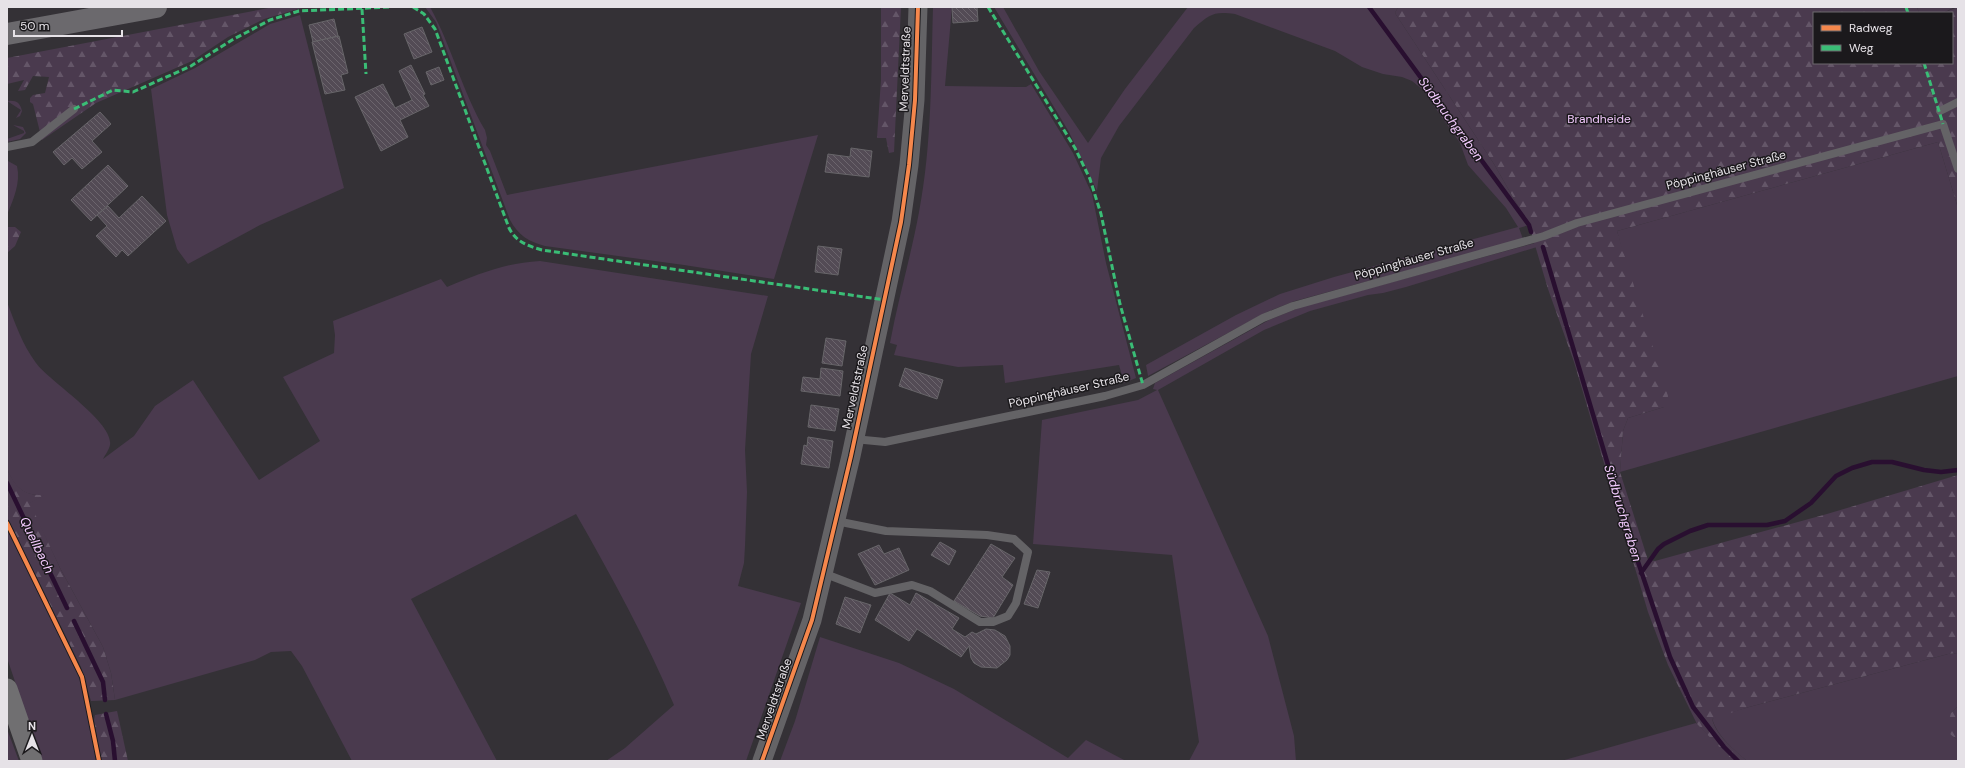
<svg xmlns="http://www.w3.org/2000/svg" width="1965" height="768" font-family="'DM Sans',sans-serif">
<defs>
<pattern id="forest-firs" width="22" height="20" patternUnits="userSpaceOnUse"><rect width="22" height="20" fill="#4a3a4e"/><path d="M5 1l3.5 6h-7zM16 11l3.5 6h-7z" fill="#645668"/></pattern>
<pattern id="building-back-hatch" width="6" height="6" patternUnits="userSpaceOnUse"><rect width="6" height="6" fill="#534b55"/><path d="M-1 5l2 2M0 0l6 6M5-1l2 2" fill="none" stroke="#6c656d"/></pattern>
</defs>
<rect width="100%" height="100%" fill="#343136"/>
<g fill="#4a3a4e">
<path d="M425,7H430C452,47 462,91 485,130L487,138L486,145L490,151L507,195L818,135L774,279L684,265L545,246C529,242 518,235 510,220L436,22Z"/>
<path d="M933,7H952L945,86L1026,87L1031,84L1073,153L1092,194L1106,263L1136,378L1124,383L1119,365L1005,383L1003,365L958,367L894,355L897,345L890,343C898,299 911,256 919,212C932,145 931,75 933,7Z"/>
<path d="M994,7H1003L1039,71L1088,143L1125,89L1188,7H1398L1395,13L1494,164L1529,225L1519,228L1523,239L1295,301L1267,312L1148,376L1146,365L1236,315L1280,294L1334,277L1518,227L1506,208L1468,165L1460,143L1422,89L1412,81L1402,77L1383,74L1362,67L1335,51L1235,14C1214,11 1210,14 1194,28L1119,126L1101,158L1097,191L1069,132Z"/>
<path d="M1917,7H1955L1943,13H1919Z"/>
<path d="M300,15L344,188L260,225L188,264L177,249L167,215L151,89L195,68L270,24Z"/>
<path d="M7,101C16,100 20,102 22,111L20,116L16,118L21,110Z"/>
<path d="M13,125L23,127L26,133L20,139L7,142V139L24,133V131Z"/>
<path d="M1938,142L1958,208V376L1620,472L1623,431L1628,418L1664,407L1617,231Z"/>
<path d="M8,161L17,166C21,183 13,200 7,215Z"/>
<path d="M1535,243L1537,247L1406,287L1383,293L1368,295L1310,311L1264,330L1158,390L1268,636L1294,736L1296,761H1189L1199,742L1172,555L1033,544L1042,420L1138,400L1157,390L1153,389L1155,383L1269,320L1301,307Z"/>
<path d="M540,261L768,296L751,354L745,450L747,492L745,546L744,563L738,586L801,603L746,761H606L625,748L674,705C646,639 612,577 576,514L411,599L497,761H352L302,666L291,651L271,652L255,660L115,700L111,673L103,647L60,568L29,503L44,495C24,496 15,488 7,469V302C15,323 22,344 36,363C50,382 114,422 110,445C109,450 105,455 103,459L134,436L155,406L193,380L259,480L320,441L283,377L334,353L335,335L333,321L441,279L447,287C479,274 504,263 540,261Z"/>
<path d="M7,529L77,671L82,677L96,761H42L7,658Z"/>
<path d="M820,637L899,663L954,689L1068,758L1086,740L1126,761H780L795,721Z"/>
<path d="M1958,653V706L1951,713V735L1958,740V761H1747C1733,749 1718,737 1712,719L1718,716L1749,707L1948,654Z"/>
<path d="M1696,723L1735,761H1561Z"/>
<path d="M7,729L19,761H7Z"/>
</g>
<g fill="url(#forest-firs)">
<path d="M274,7H305L264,19L228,37L192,61L96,103L42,140L33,104L30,102V98L33,95L45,93L49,77L33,76L25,90L18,91L24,80L7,84V58Z"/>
<path d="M881,7H901L894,152L889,153L886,138H877L881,80Z"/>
<path d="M1398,7H1917L1919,13H1814V63H1952V13H1943L1958,7V208L1938,142L1617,231L1668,396L1667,404L1664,407L1628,418L1623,431L1620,472L1648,560L1655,561L1827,514L1958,475V653L1948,654L1749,707L1712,719C1717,737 1734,749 1747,761H1733L1697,724L1668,665L1648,612L1574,362L1548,289L1529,225L1494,164L1395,13Z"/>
<path d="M7,227H15L21,232L15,246L7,253Z"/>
<path d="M7,469C16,488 24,496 45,495L30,503L60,568L103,647L111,673L115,700L91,701L81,667L7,517Z"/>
<path d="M1958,706V740L1951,735L1947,727L1951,713Z"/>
<path d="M117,711L128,761H101L94,720L95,715Z"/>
</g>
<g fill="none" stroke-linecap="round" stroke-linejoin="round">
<g stroke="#290f30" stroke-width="4.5">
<path d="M1369,7L1529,225L1531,232"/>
<path d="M1543,247L1629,535L1670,657L1693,707L1724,747L1738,761"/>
<path d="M7,483L67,608"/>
<path d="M1641,573L1658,549L1664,544L1690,531L1708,525H1767L1785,521L1811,503L1836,476L1852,468L1872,462H1892L1924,470L1941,472L1958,470"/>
<path d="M74,621L103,682L105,700"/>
<path d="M106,714L113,741L115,761"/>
</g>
</g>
<g fill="url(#building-back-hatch)" stroke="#676569">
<path d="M952,7H977L978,21L953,23Z"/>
<path d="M334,19L338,36L313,42L309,25Z"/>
<path d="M422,27L432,52L414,59L404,34Z"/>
<path d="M339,36L348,73L341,75L345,90L325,94L312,42Z"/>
<path d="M411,65L425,94L423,95L429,106L400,120L408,137L381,151L355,97L383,84L395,108L412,100L399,71Z"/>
<path d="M439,67L444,80L431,85L426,72Z"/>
<path d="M100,112L111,124L92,141L102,152L82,169L72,158L64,165L53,152Z"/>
<path d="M851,148L872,151L869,177L825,172L828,154L850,157Z"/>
<path d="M108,165L128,186L91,221L71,200Z"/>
<path d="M142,196L166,221L128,256L122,250L116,257L96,236L107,226L97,215L108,206L119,218Z"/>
<path d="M818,246L842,249L838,275L815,272Z"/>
<path d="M826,338L846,341L842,366L822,363Z"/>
<path d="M821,368L843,371L840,396L801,391L803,377L820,379Z"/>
<path d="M905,368L943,380L937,399L899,386Z"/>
<path d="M811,405L839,409L835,431L808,427Z"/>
<path d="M808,437L833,441L829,468L801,464L804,445L807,446Z"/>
<path d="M940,542L956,551L949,565L931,555Z"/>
<path d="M991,544L1015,558L1002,577L1013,585L993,618L980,616L954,601Z"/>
<path d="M879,545L884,554L899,548L909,570L875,585L858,554Z"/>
<path d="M1037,570L1050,572L1038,608L1024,604Z"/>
<path d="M890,593L910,605L916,593L959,618L952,629L965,637L972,632L976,634L986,629L995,630L1005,636L1010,646V655L1007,660L997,668L981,667L974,663L971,658L969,646L961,657L917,629L909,641L875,620Z"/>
<path d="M845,597L871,605L860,633L836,624Z"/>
</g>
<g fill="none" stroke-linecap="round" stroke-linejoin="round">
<g stroke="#646366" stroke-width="8">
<path d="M1940,111L1958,102"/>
<path d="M7,147L32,142L74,109"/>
<path d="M854,439L885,442L1105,396L1143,385L1263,318L1293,306L1544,236L1577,223L1943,124L1958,169"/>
<path d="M823,573L875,593L912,585L930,591L980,622H993L1008,616L1016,603L1028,552L1014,539L987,535L886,531L836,521"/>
</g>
<path stroke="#646366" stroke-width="19" d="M762,761L812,620L851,456L901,222L909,165L915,100L918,7"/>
<path stroke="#706f71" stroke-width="21" d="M7,689L32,761"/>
<path stroke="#6b696d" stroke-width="22" d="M7,34L156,7"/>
<g stroke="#3abd76" stroke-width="3" stroke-dasharray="6 3" stroke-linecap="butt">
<path d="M413,7L424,14L435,29L509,228C516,242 528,246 542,250L885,300"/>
<path d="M988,7L1075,148L1090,179L1101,214L1120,304L1143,385"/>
<path d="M1906,7L1908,13"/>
<path d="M362,9L366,74"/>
<path d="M1924,63L1943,124"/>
<path d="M74,109L113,90L133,92L191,66L232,40L270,20L299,11L391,7"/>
</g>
<g stroke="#1b191c" stroke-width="6">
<g id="cycleway">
<path d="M7,523L82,677L99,761"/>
<path d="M762,761L812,620L851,456L901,222L909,165L915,100L918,7"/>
</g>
</g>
<use href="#cycleway" stroke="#f5874c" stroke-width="4"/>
</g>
<g text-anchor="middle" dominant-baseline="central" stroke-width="3" stroke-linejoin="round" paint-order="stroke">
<g font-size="12" fill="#e6e2e7" stroke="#1b191c">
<text transform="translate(905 69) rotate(-88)">Merveldtstraße</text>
<text transform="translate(1726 170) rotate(-15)">Pöppinghäuser Straße</text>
<text transform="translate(1414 259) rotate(-16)">Pöppinghäuser Straße</text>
<text transform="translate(855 387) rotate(-78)">Merveldtstraße</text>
<text transform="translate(1069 390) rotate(-13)">Pöppinghäuser Straße</text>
<text transform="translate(774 699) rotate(-71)">Merveldtstraße</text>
</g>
<g font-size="12" fill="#f0c7fb" stroke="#1b191c">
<text x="1599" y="119">Brandheide</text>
</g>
<g font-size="13" font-style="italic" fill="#f3cafe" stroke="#1b191c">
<text transform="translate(1451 119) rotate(54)">Südbruchgraben</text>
<text transform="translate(1623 513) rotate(73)">Südbruchgraben</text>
<text transform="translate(37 545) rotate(64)">Quellbach</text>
</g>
</g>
<rect width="1965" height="768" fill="none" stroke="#e6e2e7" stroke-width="16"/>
<rect x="1813" y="12" width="140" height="52" fill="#1b191c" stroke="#6c696d"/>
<rect x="1821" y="25" width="20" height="6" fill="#f5874c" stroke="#6c696d"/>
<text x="1849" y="32" font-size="12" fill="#e6e2e7">Radweg</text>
<rect x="1821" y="45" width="20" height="6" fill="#3abd76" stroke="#6c696d"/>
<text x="1849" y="52" font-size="12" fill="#e6e2e7">Weg</text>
<g transform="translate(32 736)" stroke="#1b191c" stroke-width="3" paint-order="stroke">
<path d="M0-3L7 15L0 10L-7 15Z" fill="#e6e2e7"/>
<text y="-6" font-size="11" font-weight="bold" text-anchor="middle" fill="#e6e2e7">N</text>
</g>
<path d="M14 30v6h108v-6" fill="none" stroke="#e6e2e7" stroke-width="2"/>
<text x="20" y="30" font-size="12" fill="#e6e2e7" stroke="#1b191c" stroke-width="3" paint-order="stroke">50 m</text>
</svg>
